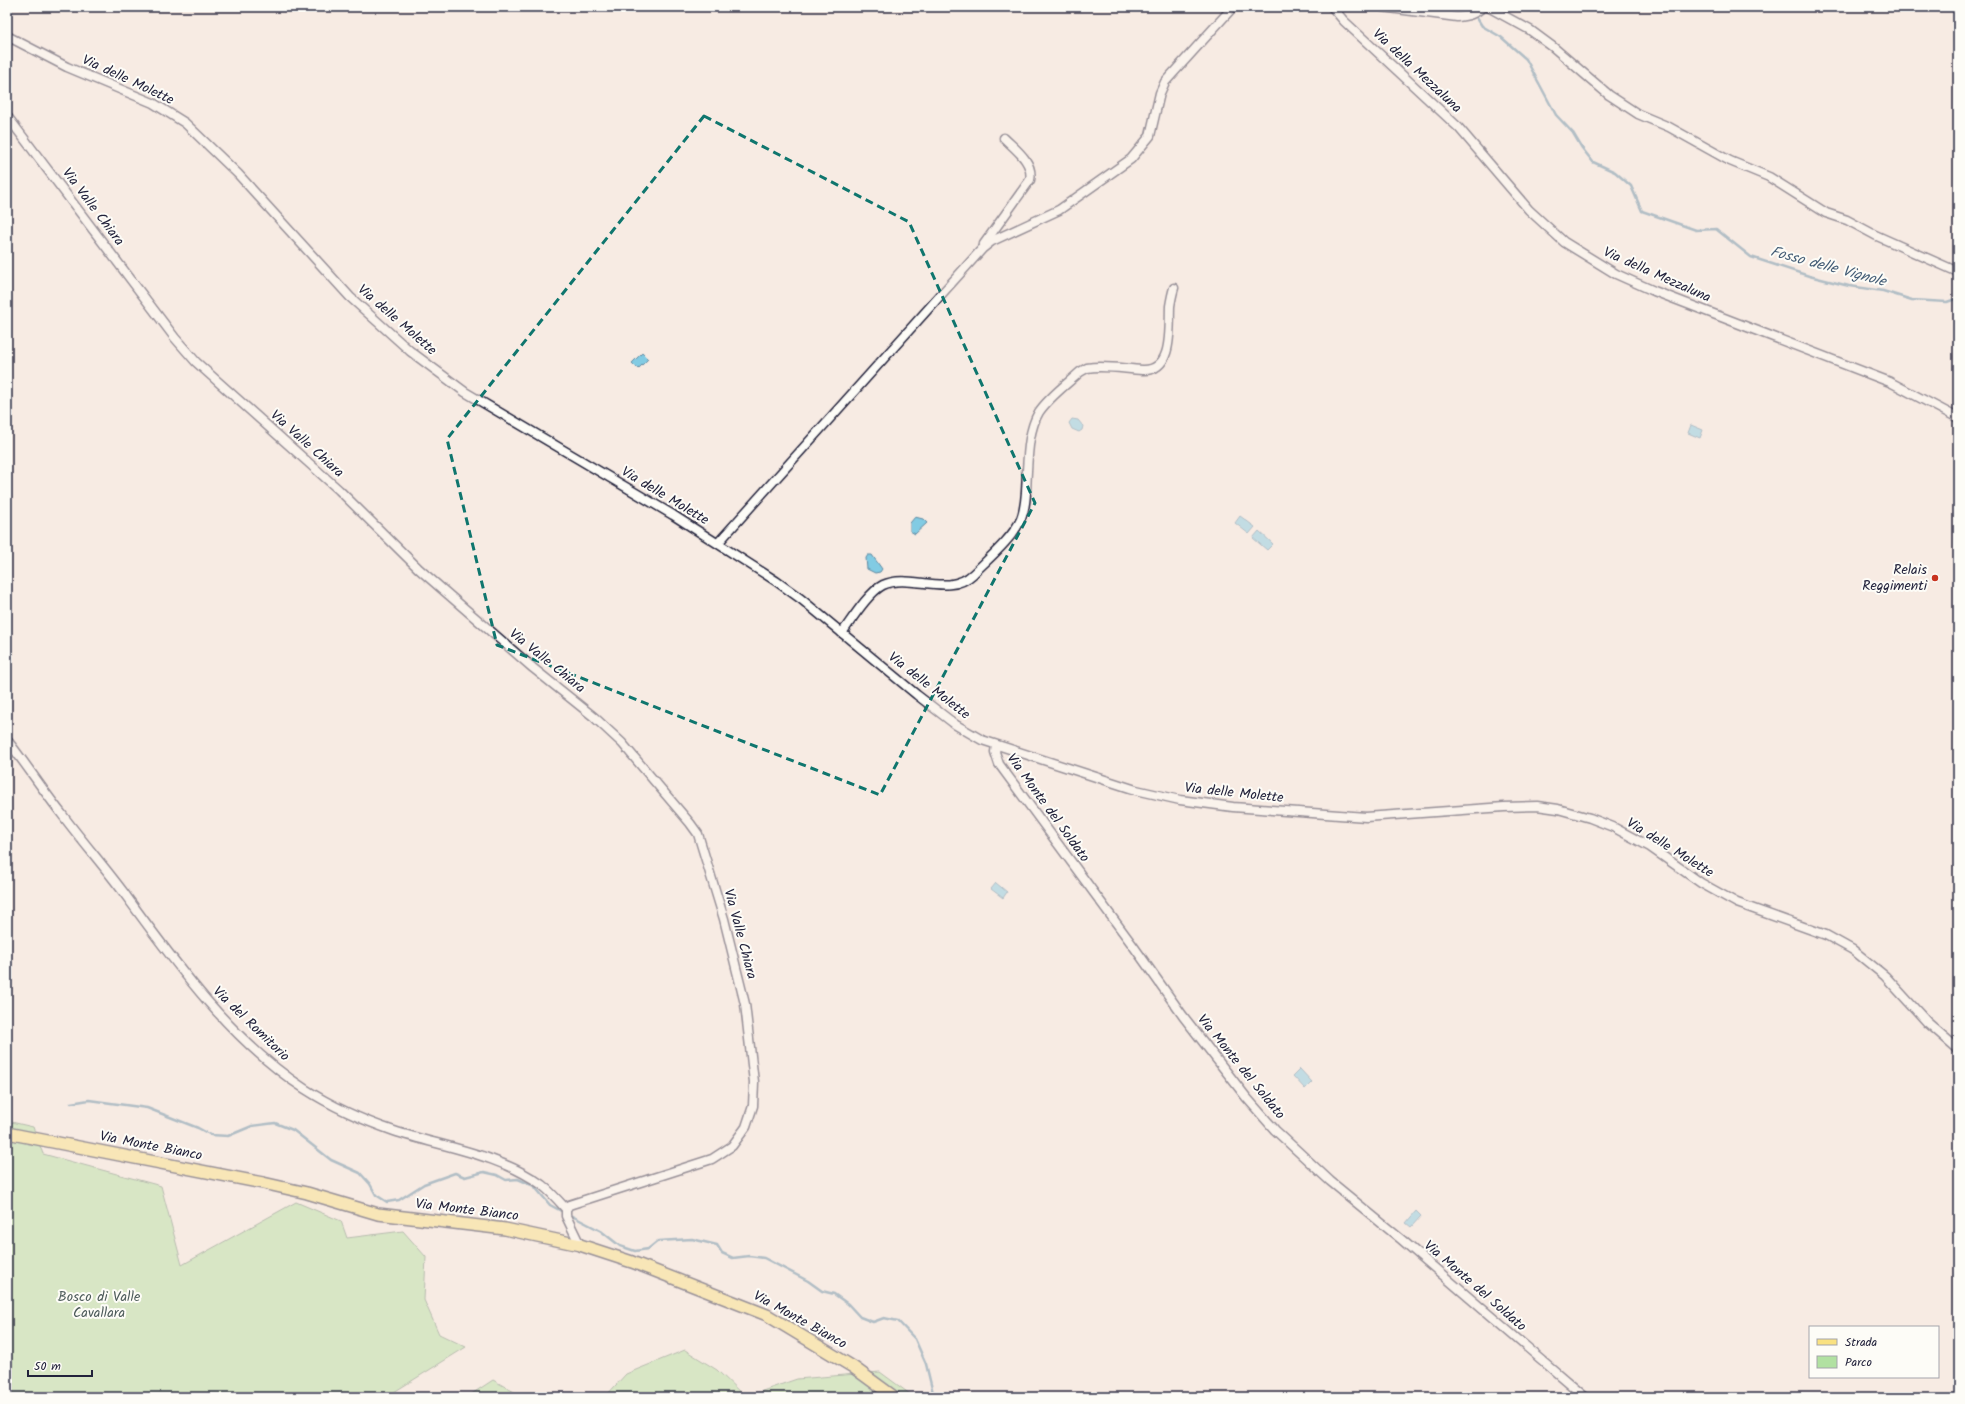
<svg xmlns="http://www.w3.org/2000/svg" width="1965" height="1404" font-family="Kalam,sans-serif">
<rect width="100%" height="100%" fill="#f7ebe3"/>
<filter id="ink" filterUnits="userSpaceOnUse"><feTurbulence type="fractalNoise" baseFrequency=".025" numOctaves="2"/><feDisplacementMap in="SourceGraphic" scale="8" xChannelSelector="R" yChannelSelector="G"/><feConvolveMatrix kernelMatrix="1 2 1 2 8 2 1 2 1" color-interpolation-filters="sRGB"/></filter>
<g filter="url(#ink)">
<g fill="#b1e1a1" stroke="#6a826e">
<path d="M7,1121L33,1127L43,1154L161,1186L182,1265L296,1202L341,1221L347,1238L403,1231L426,1257L424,1300L439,1334L466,1347L386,1397H7Z"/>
<path d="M685,1350L717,1370L745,1397H605L626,1374Z"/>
<path d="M880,1372L914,1397H745L797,1379Z"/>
<path d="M493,1380L523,1397H467Z"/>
</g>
<g fill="#82cbe3" stroke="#5c87a0">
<path d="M642,353L648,359L638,369L632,363Z"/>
<path d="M1072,419L1078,420L1083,426L1082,430L1079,432L1072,429L1069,423Z"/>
<path d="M1691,425L1703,430L1700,438L1688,433Z"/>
<path d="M1240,516L1255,527L1249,534L1235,523Z"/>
<path d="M915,517L923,519L927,523L915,534L910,531V523Z"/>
<path d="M1259,531L1273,544L1267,550L1253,538Z"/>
<path d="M868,555H872L882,569L880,572L875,573L867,569L866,558Z"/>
<path d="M996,883L1007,892L1003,898L991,889Z"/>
<path d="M1300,1069L1312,1082L1305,1089L1293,1076Z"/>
<path d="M1416,1211L1421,1216L1411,1227L1406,1223Z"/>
</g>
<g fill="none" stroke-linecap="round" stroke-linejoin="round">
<g stroke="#5c87a0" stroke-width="2.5">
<path d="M1470,7L1482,26L1501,37L1526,59L1556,115L1573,133L1582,148L1593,162L1615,172L1631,186L1642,211L1696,230L1716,229L1751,257L1809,276L1849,286L1883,291L1912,300L1947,302L1958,298"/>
<path d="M71,1103L89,1100L147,1108L198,1128L211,1135L228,1136L252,1126L275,1123L293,1130L331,1160L360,1173L370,1184L376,1195L387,1202L399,1200L424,1184L455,1173L465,1177L484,1172L497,1175L506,1180L518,1179L534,1186L550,1205L563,1212"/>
<path d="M568,1214L601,1231L620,1246L635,1251L648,1249L658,1241L692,1239L717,1245L722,1253L733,1258L749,1256L764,1258L808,1281L822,1291L834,1294L848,1304L860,1317L873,1322L884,1318L898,1321L915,1339L926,1364L934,1397"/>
</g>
<g stroke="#22223b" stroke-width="11">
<g id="minor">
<path d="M1332,7L1344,21L1459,128L1529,210L1564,242L1616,274L1654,291L1890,382L1958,418"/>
<path d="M1382,7L1457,17C1468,16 1475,14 1483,7"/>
<path d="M1488,7L1530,30L1553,47L1609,95L1638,114L1669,127L1730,161L1769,177L1826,213L1847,220L1875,235L1958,272"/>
<path d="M7,36L67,67L153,103L185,123L238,174L350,297L410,351L465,392L673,515L776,581L801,599L917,695L956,725L982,740L1136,790L1180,800L1233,807L1366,817L1504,807L1537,806L1558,809L1590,818L1613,827L1650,847L1701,883L1737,903L1826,935L1853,950L1885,976L1927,1022L1958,1049"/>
<path d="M7,116L175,338L196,362L339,490L419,569L533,668L594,717L622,743L690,823L698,834L724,919L745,1004L754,1082L753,1106L746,1127L732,1146L712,1159L569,1205L566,1209V1216L580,1245"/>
<path d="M984,244L1030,180C1034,162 1015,149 1004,138"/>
<path d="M718,543L982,249L992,241L1059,210L1131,159L1150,136L1160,93L1165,82L1233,7"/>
<path d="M842,633C852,619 869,592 883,585C910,572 948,598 973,574C988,559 1013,538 1021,519C1027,504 1026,487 1027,471C1028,452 1029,429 1039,412C1049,397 1067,384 1080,372L1087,368C1104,365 1124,369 1142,370C1174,372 1169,328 1170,306C1171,300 1172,294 1174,288"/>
<path d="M7,740C26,764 42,789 61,813C81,840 104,866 124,893C175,963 231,1041 305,1089C333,1107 362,1120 394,1131C443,1147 499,1154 542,1185C551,1192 558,1200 566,1209"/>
<path d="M996,746L995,752L999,764L1134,947L1183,1016L1246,1097L1275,1130L1330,1181L1402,1240L1585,1397"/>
</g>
</g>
<g stroke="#22223b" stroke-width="14">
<path id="major" d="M7,1133L263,1183L307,1193L378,1214L505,1229L580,1245L632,1262L767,1315L853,1367L894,1397"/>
</g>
<use href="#minor" stroke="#fdfcf7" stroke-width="8"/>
<use href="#major" stroke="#f9e181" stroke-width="11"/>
</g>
</g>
<path d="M0 0H1965V1404H0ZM704,116L909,222L1035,503L880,795L497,645L447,439Z" fill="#f7ebe3" fill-opacity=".55" fill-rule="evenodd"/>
<path fill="none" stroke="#0f766e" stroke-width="3" stroke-dasharray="8 5" stroke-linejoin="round" d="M704,116L909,222L1035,503L880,795L497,645L447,439Z"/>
<circle fill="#c8321e" stroke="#fdfcf7" stroke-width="1.5" cx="1935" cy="578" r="4"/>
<g text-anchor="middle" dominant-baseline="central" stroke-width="4" stroke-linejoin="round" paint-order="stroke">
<g font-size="14" fill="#22223b" stroke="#fdfcf7">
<text transform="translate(1417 71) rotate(43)">Via della Mezzaluna</text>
<text transform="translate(128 80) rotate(25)">Via delle Molette</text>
<text transform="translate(93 207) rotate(53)">Via Valle Chiara</text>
<text transform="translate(1657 275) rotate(24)">Via della Mezzaluna</text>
<text transform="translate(397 320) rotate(41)">Via delle Molette</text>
<text transform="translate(307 444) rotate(42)">Via Valle Chiara</text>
<text transform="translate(665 496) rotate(31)">Via delle Molette</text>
<text transform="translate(547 661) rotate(39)">Via Valle Chiara</text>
<text transform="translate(929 686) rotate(38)">Via delle Molette</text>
<text transform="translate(1234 793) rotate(6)">Via delle Molette</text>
<text transform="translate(1048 808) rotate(54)">Via Monte del Soldato</text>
<text transform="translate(1670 848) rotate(32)">Via delle Molette</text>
<text transform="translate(740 934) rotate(75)">Via Valle Chiara</text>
<text transform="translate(251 1024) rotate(44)">Via del Romitorio</text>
<text transform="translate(1241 1067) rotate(51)">Via Monte del Soldato</text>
<text transform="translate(151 1146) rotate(11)">Via Monte Bianco</text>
<text transform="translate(467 1210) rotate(7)">Via Monte Bianco</text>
<text transform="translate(1475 1286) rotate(41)">Via Monte del Soldato</text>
<text transform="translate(800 1320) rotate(29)">Via Monte Bianco</text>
</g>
<g font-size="14" fill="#22223b" stroke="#fdfcf7" text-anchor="end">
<text x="1927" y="570">Relais<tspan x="1927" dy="16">Reggimenti</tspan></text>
</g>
<g font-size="14" fill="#4d5b5a" stroke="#fdfcf7">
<text x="99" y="1297">Bosco di Valle<tspan x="99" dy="16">Cavallara</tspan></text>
</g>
<g font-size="15" font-style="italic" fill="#445d76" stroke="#fdfcf7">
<text transform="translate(1828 267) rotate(15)">Fosso delle Vignole</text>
</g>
</g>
<rect width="1965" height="1404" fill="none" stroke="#fdfcf7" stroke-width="24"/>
<rect x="12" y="12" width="1941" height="1380" fill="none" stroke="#22223b" stroke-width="1.5" filter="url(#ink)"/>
<rect x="1809" y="1326" width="130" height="52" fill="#fdfcf7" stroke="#a5a5ac"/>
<rect x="1817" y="1339" width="20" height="6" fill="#f9e181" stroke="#a5a5ac"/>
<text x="1845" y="1346" font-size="12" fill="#22223b">Strada</text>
<rect x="1817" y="1356" width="20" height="12" fill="#b1e1a1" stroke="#a5a5ac"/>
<text x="1845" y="1366" font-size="12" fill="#22223b">Parco</text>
<path d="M28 1370v6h64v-6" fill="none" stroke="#22223b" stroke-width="2"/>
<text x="34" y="1370" font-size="12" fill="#22223b" stroke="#fdfcf7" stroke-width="3" paint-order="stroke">50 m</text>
</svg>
